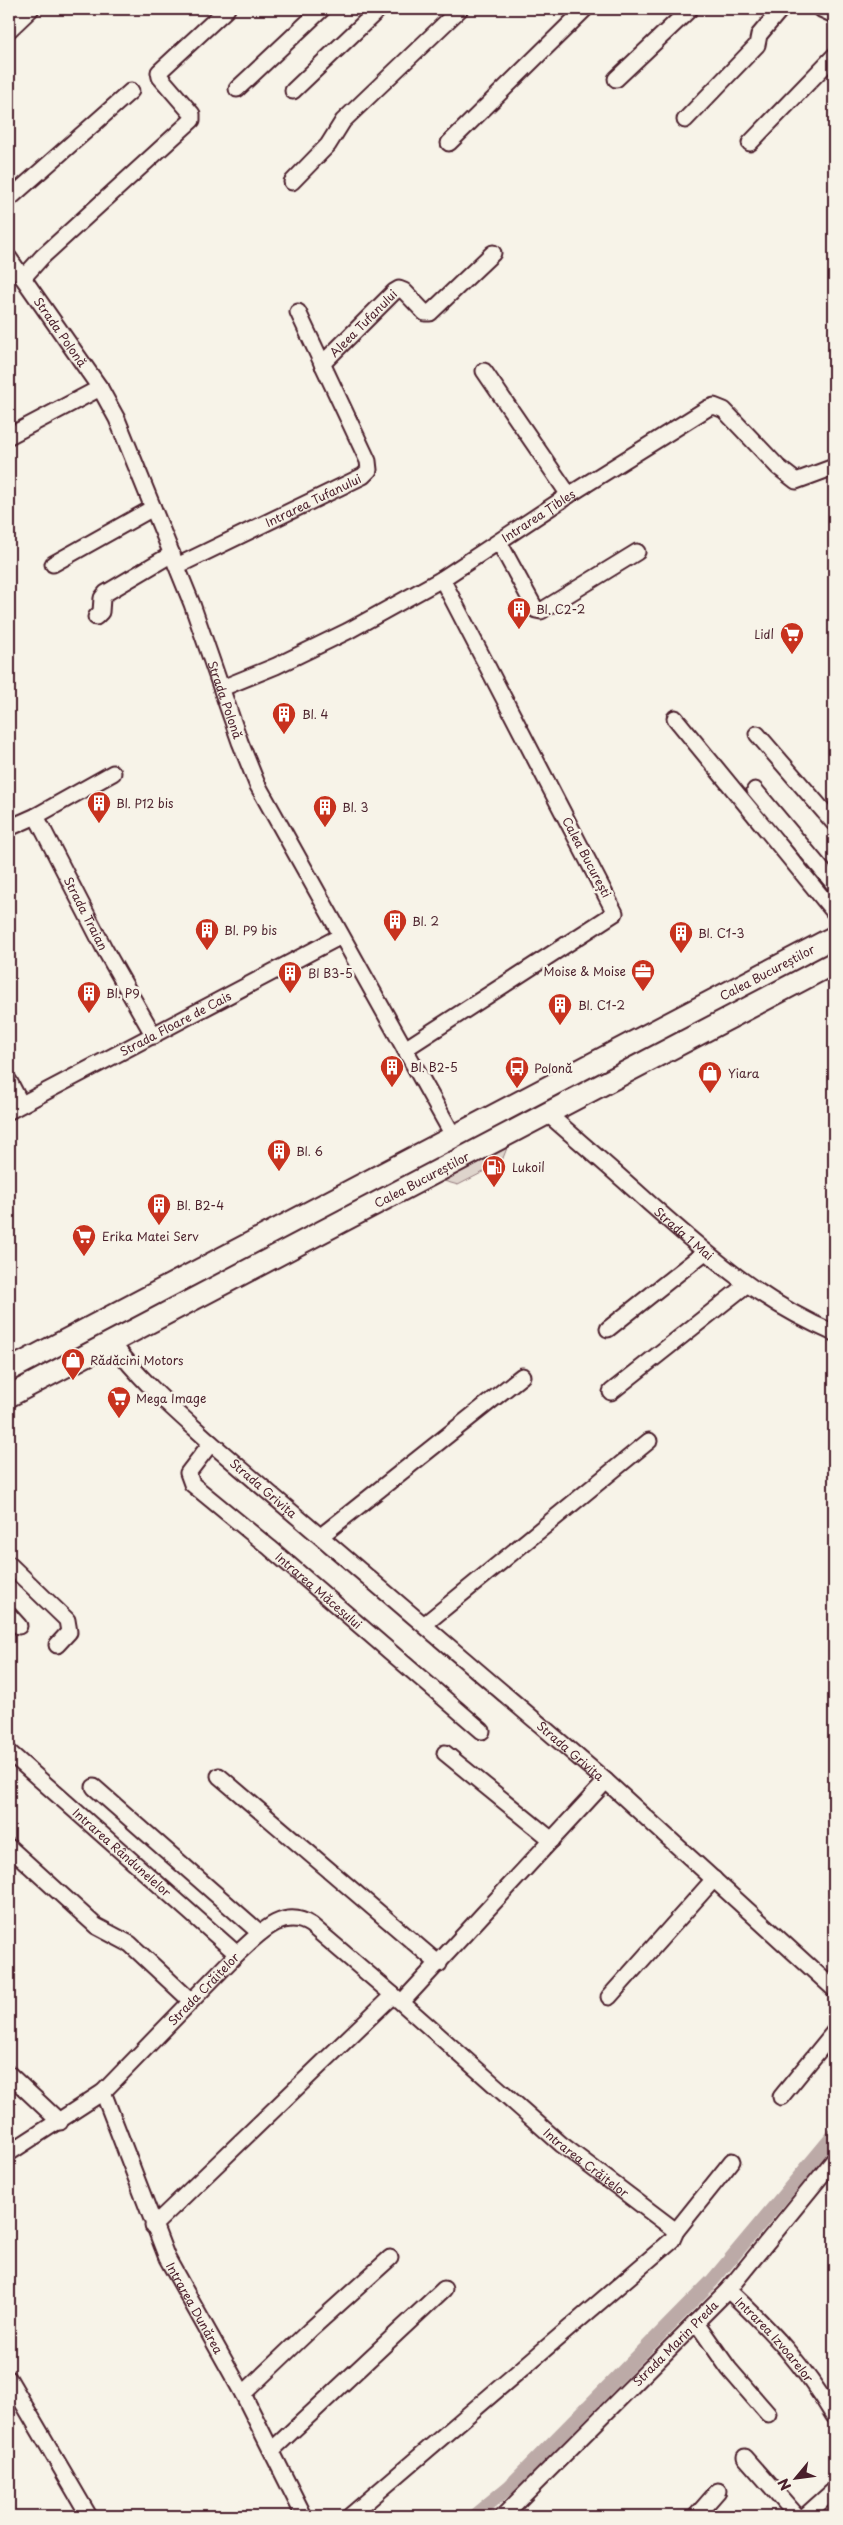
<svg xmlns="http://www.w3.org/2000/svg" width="843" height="2525" font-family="'Playpen Sans',sans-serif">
<rect width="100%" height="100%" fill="#f7f3e8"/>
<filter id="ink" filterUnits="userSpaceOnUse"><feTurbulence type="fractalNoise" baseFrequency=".02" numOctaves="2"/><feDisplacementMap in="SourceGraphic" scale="10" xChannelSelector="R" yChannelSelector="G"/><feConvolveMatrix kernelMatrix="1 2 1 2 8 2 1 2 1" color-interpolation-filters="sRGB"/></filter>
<g filter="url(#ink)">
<path fill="#ded4cc" stroke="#947a7c" d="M507,1148L501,1163L458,1185L444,1181Z"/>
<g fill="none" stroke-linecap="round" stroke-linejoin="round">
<path stroke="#bcaaa7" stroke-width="14" d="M474,2516L509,2487L712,2281L834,2135"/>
<g stroke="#4a1f2b" stroke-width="19">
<g id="minor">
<path d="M821,9L834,15"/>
<path d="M9,30L31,9"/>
<path d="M616,79L690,9"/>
<path d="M237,89L322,9"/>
<path d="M293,91L379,9"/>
<path d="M685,120L757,45L759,35L781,9"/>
<path d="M449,143L585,9"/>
<path d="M750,143L834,56"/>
<path d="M292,182L328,145L343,121L460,9"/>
<path d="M9,199L131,91"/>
<path id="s1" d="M9,258L100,388L117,419L192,604L240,742L257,784L454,1137"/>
<path d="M23,278L42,257L192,120V114L160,77L159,72L227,9"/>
<path id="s2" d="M322,364L394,292L399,289L404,291L425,313H430L493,253"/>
<path d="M484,371L569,495"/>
<path d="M9,436L100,388"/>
<path d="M499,542L536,610L541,611L637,552"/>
<path d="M53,564L153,508"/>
<path id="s3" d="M177,566L363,476L369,470L368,461L298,312"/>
<path d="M96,617L101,612L102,598L106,593L172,554"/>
<path id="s4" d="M222,688L276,666L348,631L442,579L569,495L708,408L714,406L724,410L778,467L796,481L834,467"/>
<path d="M675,718L834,912"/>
<path d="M757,734L834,823"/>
<path d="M755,790L834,884"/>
<path d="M36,816L113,773"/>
<path id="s5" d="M9,828L36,816L104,948L154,1036"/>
<path d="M405,1049L615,913L442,579"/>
<path d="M9,1081L21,1104"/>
<path id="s6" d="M9,1111L341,936"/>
<path id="s7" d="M548,1114C581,1143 615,1172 648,1202C708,1255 759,1301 834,1333"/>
<path d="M608,1329L705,1252"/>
<path id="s8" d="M112,1342C140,1381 176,1411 211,1443L606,1781L834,1989"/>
<path d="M611,1392L746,1285"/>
<path id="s9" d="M211,1443L188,1473L192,1484L270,1548L482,1731"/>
<path d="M321,1536L522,1376"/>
<path d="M9,1564L67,1620L69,1632L57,1645"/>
<path d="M9,1615L19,1626"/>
<path d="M425,1624L649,1441"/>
<path id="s10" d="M9,1752L237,1954"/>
<path d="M445,1753L552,1840"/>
<path d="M219,1776L439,1964"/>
<path d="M94,1787L260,1933"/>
<path d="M9,1847L96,1926L130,1944L191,2001"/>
<path d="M609,1997L714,1879"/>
<path d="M402,2002L606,1781"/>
<path d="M9,2074L60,2122"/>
<path id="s11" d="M103,2092L167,2258L243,2394L304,2516"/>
<path d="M781,2097L834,2032"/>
<path id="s12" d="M9,2153L103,2092L237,1954C258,1935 283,1906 311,1925L393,1995L561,2144L676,2231"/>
<path d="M153,2226L393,1995"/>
<path id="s13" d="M728,2290C773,2332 802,2363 834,2416"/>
<path d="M696,2322L729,2369L768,2414"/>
<path d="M9,2379L89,2516"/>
<path d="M243,2394L310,2330L390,2258"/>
<path d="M272,2450L444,2289"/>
<path d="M745,2457L797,2516"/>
<path d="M350,2516L672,2240L676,2231L732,2161"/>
<path id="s14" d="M503,2516L728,2290L834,2160"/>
<path d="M696,2516L718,2491"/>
<path d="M805,2516L834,2490"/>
</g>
</g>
<g stroke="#4a1f2b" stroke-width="25">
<g id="highway">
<path id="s15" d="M9,1370L834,937"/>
<path id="s16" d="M9,1396L834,963"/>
</g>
</g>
<use href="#minor" stroke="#f7f3e8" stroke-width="15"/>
<use href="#highway" stroke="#f7f3e8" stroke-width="21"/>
</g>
</g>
<defs>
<g id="building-pin" transform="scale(1.25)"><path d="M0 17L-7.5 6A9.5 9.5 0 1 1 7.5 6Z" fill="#c8321e" stroke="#f7f3e8"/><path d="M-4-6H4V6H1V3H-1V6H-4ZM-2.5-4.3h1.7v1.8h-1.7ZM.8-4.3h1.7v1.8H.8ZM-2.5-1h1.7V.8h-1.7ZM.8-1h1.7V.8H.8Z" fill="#fff"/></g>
<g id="supermarket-pin" transform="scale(1.25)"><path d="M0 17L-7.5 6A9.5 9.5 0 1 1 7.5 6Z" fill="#c8321e" stroke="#f7f3e8"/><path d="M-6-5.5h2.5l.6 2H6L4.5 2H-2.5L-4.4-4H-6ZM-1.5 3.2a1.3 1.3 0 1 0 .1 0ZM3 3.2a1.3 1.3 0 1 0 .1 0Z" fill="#fff"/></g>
<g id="office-pin" transform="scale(1.25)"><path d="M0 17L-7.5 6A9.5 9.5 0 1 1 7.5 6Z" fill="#c8321e" stroke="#f7f3e8"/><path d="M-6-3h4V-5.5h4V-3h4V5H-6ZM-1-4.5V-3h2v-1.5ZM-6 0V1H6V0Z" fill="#fff"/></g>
<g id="bus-pin" transform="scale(1.25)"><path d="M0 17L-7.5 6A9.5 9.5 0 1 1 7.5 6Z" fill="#c8321e" stroke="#f7f3e8"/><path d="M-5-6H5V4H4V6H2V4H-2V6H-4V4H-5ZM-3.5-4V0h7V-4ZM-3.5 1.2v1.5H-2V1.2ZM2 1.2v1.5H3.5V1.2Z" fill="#fff"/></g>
<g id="shop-pin" transform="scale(1.25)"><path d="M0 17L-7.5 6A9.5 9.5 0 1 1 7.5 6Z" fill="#c8321e" stroke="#f7f3e8"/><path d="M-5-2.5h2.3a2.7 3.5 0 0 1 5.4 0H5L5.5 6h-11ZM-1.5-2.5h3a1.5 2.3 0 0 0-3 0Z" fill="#fff"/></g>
<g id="fuel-pin" transform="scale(1.25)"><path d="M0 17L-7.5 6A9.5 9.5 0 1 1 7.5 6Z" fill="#c8321e" stroke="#f7f3e8"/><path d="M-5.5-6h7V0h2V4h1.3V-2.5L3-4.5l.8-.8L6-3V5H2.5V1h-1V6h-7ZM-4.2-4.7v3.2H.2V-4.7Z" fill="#fff"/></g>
</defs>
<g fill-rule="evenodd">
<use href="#building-pin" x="519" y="609"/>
<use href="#supermarket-pin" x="792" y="634"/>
<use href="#building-pin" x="284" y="714"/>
<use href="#building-pin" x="99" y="803"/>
<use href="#building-pin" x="325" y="807"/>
<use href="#building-pin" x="395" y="921"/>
<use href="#building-pin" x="207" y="930"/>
<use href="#building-pin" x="681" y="933"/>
<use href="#office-pin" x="643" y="971"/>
<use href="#building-pin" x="290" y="973"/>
<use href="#building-pin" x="89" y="993"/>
<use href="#building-pin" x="560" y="1005"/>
<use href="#building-pin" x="392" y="1067"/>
<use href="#bus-pin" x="517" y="1068"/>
<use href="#shop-pin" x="710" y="1073"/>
<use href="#building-pin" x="279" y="1151"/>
<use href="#fuel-pin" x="494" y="1167"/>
<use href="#building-pin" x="159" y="1205"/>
<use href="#supermarket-pin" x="84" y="1236"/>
<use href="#shop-pin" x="73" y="1360"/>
<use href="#supermarket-pin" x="119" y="1398"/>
</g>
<g text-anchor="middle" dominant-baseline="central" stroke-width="5" stroke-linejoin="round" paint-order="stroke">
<g font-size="12" fill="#4a1f2b" stroke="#f7f3e8">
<text stroke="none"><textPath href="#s2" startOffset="58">Aleea Tufanului</textPath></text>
<text stroke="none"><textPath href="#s1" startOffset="90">Strada Polonă</textPath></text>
<text stroke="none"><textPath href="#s3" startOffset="151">Intrarea Tufanului</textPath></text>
<text stroke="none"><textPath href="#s4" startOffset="361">Intrarea Țibleș</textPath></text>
<text stroke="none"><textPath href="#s1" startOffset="495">Strada Polonă</textPath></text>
<text transform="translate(587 857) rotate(62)">Calea București</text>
<text stroke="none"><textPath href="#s5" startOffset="139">Strada Traian</textPath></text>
<text stroke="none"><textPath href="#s15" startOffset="856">Calea Bucureștilor</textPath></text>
<text stroke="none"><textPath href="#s6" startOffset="188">Strada Floare de Cais</textPath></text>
<text stroke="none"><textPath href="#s16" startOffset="466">Calea Bucureștilor</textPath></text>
<text stroke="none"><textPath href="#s7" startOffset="181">Strada 1 Mai</textPath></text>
<text stroke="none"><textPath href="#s8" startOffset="211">Strada Grivița</textPath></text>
<text stroke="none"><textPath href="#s9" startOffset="215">Intrarea Măceșului</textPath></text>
<text stroke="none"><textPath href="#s8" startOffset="615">Strada Grivița</textPath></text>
<text stroke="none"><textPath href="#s10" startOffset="151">Intrarea Rândunelelor</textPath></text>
<text stroke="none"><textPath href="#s12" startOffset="256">Strada Crăițelor</textPath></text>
<text stroke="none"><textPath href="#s12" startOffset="755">Intrarea Crăițelor</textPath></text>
<text stroke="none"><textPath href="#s11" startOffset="235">Intrarea Dunărea</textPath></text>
<text stroke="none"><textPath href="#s13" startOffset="68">Intrarea Izvoarelor</textPath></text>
<text stroke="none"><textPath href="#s14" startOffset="244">Strada Marin Preda</textPath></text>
</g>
<g font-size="12" fill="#4a1f2b" stroke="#f7f3e8" text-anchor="start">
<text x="536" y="609">Bl. C2-2</text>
<text x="774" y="634" text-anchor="end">Lidl</text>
<text x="302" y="714">Bl. 4</text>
<text x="116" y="803">Bl. P12 bis</text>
<text x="342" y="807">Bl. 3</text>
<text x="412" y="921">Bl. 2</text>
<text x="224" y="930">Bl. P9 bis</text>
<text x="698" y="933">Bl. C1-3</text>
<text x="626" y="971" text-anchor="end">Moise &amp; Moise</text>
<text x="308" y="973">Bl B3-5</text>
<text x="106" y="993">Bl. P9</text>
<text x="578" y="1005">Bl. C1-2</text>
<text x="410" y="1067">Bl. B2-5</text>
<text x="534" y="1068">Polonă</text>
<text x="728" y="1073">Yiara</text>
<text x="296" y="1151">Bl. 6</text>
<text x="512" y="1167">Lukoil</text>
<text x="176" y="1205">Bl. B2-4</text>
<text x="102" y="1236">Erika Matei Serv</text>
<text x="90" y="1360">Rădăcini Motors</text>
<text x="136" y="1398">Mega Image</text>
</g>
</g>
<rect width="843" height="2525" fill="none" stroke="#f7f3e8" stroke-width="30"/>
<rect x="15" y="15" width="813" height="2495" fill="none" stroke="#4a1f2b" stroke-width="2" filter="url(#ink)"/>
<g transform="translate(796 2478) rotate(241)" stroke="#f7f3e8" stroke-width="4" paint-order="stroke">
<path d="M0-4L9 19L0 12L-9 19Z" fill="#4a1f2b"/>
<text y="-8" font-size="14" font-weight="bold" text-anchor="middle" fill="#4a1f2b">N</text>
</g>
</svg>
